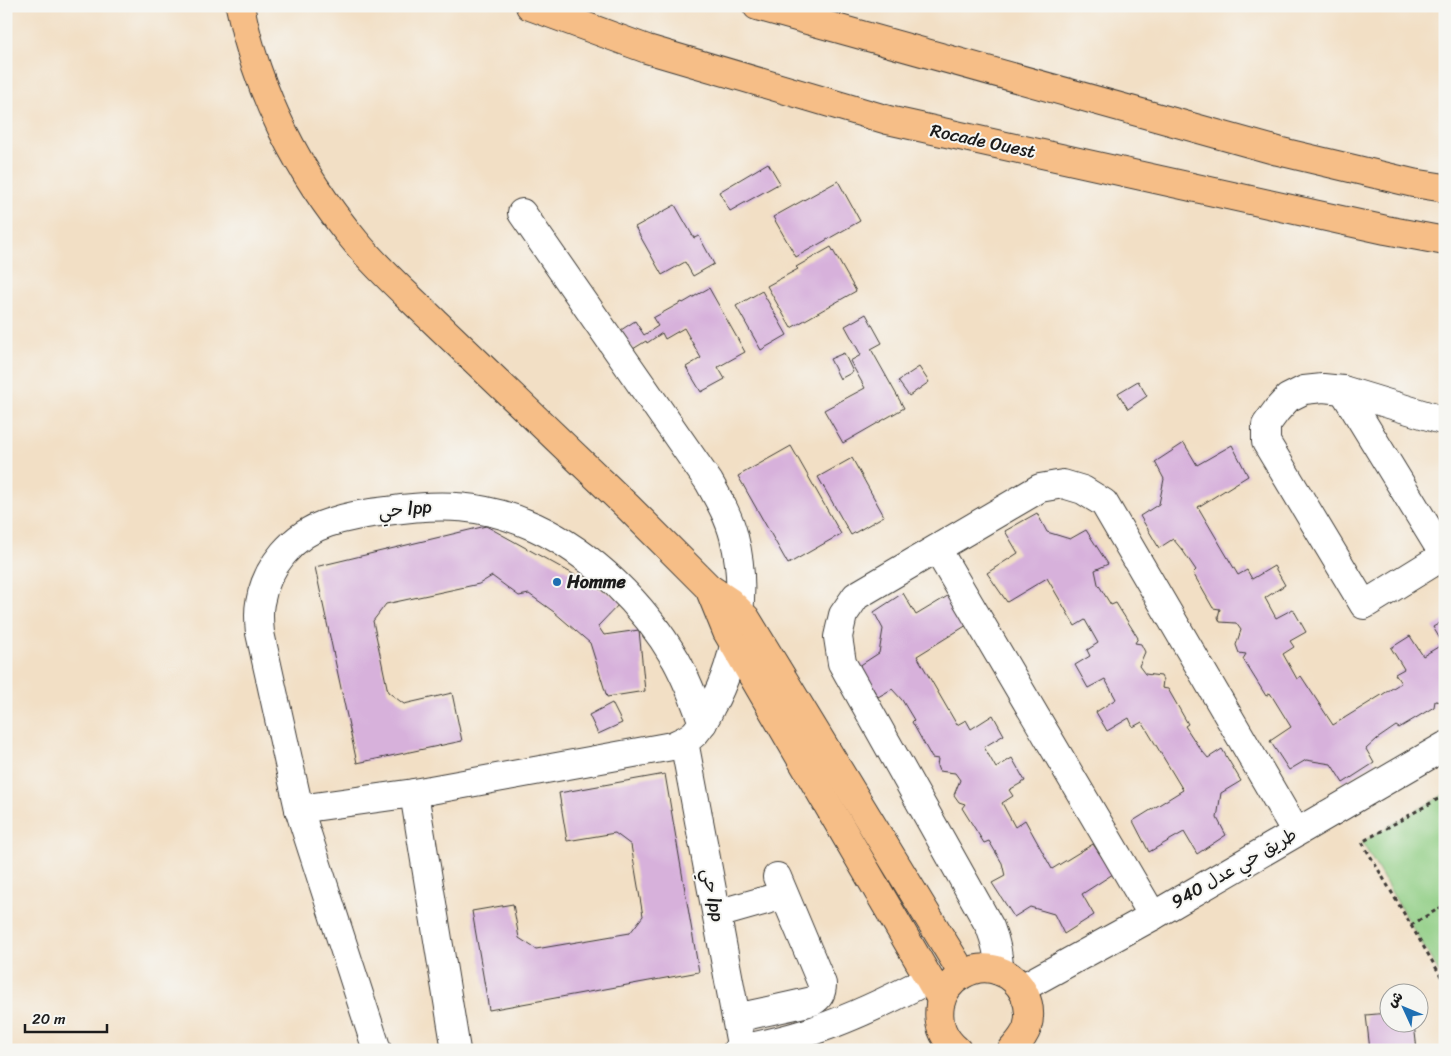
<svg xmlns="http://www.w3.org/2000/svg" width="1451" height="1056" font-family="Sriracha,'Playpen Sans Arabic',sans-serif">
<rect width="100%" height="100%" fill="#f6f6f2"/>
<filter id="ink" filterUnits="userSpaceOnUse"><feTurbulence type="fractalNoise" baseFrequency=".02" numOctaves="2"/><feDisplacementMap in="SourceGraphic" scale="10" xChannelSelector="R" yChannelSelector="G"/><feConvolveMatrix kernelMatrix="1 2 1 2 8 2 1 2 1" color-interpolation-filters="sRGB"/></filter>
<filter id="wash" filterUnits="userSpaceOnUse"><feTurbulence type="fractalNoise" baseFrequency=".0096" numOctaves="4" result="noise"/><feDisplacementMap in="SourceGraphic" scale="20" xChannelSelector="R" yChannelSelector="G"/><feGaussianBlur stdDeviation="1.12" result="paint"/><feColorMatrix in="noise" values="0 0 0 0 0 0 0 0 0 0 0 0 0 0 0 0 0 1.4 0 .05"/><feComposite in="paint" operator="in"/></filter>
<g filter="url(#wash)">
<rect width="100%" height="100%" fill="#f2dfc5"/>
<path fill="#90ce84" stroke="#567550" d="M1445,794V983L1362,842Z"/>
<g id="blocks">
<g fill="#d7b1db">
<path d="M768,163L780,183L730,211L719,192Z"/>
<path d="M838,181L860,221L796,257L773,217Z"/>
<path d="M675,205L694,238L699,236L714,264L693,276L685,262L662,275L635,227Z"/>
<path d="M831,247L856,291L791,328L767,286L798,269L796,267Z"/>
<path d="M709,288L745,352L718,367L725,379L701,392L686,367L701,358L684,328L665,339L662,333L647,343L646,341L633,349L621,330L635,321L644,335L658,326L653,318L682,302L683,303Z"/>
<path d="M762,291L787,335L761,350L736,306Z"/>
<path d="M866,314L882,343L871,349L904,408L843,443L824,410L865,388L850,361L861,355L845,326Z"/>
<path d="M844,353L853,372L840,379L830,359Z"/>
<path d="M919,367L929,382L909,396L898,381Z"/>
<path d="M1138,381L1147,396L1128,409L1118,393Z"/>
<path d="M1184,443L1197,465L1232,445L1248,476L1198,507L1238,575L1247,570L1252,579L1274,566L1285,585L1265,598L1276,618L1293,609L1306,632L1290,641L1294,647L1283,654L1297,679L1301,676L1333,725L1401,683L1395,674L1404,669L1391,648L1410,636L1423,656L1443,644L1433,627L1445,620V701L1443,702L1435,701L1434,707L1399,728L1396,726L1377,739L1366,749L1374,763L1343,783L1331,764L1306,760L1289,770L1270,741L1291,727L1270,693L1266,696L1243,659L1246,654L1239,653L1236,645L1241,630L1236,623L1220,622L1218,617L1220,609L1213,608L1193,573L1196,570L1183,551L1173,539L1159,548L1140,516L1159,504L1164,479L1155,462Z"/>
<path d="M791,446L841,534L788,564L738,476Z"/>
<path d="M852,458L884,516L851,535L818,477Z"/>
<path d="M1037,513L1047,532L1070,539L1086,530L1108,564L1095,570L1098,584L1111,605L1116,603L1138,638L1135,643L1141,644L1145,652L1139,666L1145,674L1161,676L1163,680L1162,688L1168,689L1188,724L1185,726L1198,746L1208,758L1222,749L1241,781L1221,793L1217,818L1226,835L1197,854L1184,832L1149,852L1133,821L1183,790L1142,722L1133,727L1129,718L1107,731L1096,712L1116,699L1105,679L1088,688L1075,665L1090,656L1087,650L1098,643L1085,620L1075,626L1047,578L1007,602L987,573L1018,553L1005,531Z"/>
<path d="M486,526L622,601L598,626L604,635L639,630L645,691L607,697L590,643L554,612L529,594L519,596L492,576L479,584L386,604L373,621L388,692L404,704L452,693L462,741L357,763L315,567Z"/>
<path d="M903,593L916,615L951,594L967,625L917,656L957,725L966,720L971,729L993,715L1004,735L984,747L996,768L1012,758L1025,781L1009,790L1013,796L1002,803L1015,827L1025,820L1052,869L1093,844L1113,874L1082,894L1094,915L1064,934L1054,914L1030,907L1014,917L992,883L1005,876L1002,863L989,841L984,843L962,808L965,804L959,802L954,795L960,780L955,773L939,771L937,766L938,759L932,758L912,722L914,720L902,700L892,689L878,697L859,666L879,653L883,629L874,612Z"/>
<path d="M612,703L622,723L598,734L589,715Z"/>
<path d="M665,774L699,972L489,1010L472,911L513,904L519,938L536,949L630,933L643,916L631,845L615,833L567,841L559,793Z"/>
<path d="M1388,1013V1024H1414L1417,1050H1370L1366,1015Z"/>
</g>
</g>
</g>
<g filter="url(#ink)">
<use href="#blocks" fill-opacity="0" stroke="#3c3935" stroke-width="1"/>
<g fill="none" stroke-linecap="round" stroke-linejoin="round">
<g stroke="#3c3935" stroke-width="30">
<g id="minor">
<path d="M1343,390L1444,555"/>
<path d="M1445,421L1343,390L1323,388L1304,390L1288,398L1277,410L1266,425V442L1364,605L1445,555"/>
<path d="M937,549L1153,916"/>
<path d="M684,741L742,1050"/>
<path d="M414,793L456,1050"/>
<path d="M299,809L414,793L672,746C681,742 689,739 695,733C702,725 707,716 711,707C738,659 748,590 734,537C729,517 719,500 709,482L522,213"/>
<path d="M717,914L784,895"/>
<path d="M999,971C999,955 996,942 990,927L842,663L838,637L843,615L856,596L1040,488L1063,484L1083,490L1104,503L1296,832"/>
<path d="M1022,988L1153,916L1445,746"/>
<path d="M736,1018L813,1001C820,997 822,992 822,984L777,877"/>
<path d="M377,1050L299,809L260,633C259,623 258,613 260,603C266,567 293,534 328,523C346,517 367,513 387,511C441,503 484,504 535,527C593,554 644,605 676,660C687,680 695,701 703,723"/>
<path d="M737,1050C764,1044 792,1039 818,1029C857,1016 893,998 929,979"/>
</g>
</g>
<g stroke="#3c3935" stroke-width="30">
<g id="major">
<path d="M240,6C257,93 299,174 355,241C372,262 392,281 411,299L628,507L709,588L730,602L746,618L963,974"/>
<path d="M709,588L727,632L941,999"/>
<path d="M957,1050C943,1038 937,1024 940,1005C945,980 974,961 999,971C1022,979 1034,1005 1027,1028C1024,1037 1018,1043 1012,1050"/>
</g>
</g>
<g stroke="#3c3935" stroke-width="30">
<g id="highway">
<path d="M530,6L647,49L888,120L1386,230L1445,241"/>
<path d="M757,6L1278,151L1413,183L1445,188"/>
</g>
</g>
<g stroke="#3c3935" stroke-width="3" stroke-dasharray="4 4" stroke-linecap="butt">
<path d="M1445,795L1362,842L1445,983"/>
<path d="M1411,925L1445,905"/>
</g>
<use href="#minor" stroke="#fff" stroke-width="28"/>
<use href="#major" stroke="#f6be87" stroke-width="28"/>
<use href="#highway" stroke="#f6be87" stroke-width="28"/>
</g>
</g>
<circle fill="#1f6fb2" stroke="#f6f6f2" stroke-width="2" cx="557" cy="582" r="5"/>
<g text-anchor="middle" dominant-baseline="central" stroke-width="4" stroke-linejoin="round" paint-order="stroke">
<g font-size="18" fill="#1c1c1c" stroke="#f6f6f2">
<text transform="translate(983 141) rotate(12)">Rocade Ouest</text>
<text transform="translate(405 509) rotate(-6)">حي lpp</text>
<text transform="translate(1234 868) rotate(-30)">طريق حي عدل 940</text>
<text transform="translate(713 895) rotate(79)">حي lpp</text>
</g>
<g font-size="18" font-weight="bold" fill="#1c1c1c" stroke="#f6f6f2" text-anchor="start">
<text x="567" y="582">Homme</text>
</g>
</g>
<rect width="1451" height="1056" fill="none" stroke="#f6f6f2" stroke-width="25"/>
<g transform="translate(1404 1008) rotate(314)"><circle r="24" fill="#f6f6f2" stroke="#9f9f9c"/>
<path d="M0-4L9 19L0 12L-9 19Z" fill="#1f6fb2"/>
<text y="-8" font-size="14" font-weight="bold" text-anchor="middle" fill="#1c1c1c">ش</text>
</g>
<path d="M25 1024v8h82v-8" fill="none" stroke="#1c1c1c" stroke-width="2.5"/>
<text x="32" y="1024" font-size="15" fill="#1c1c1c" stroke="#f6f6f2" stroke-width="4" paint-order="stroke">20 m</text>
</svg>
